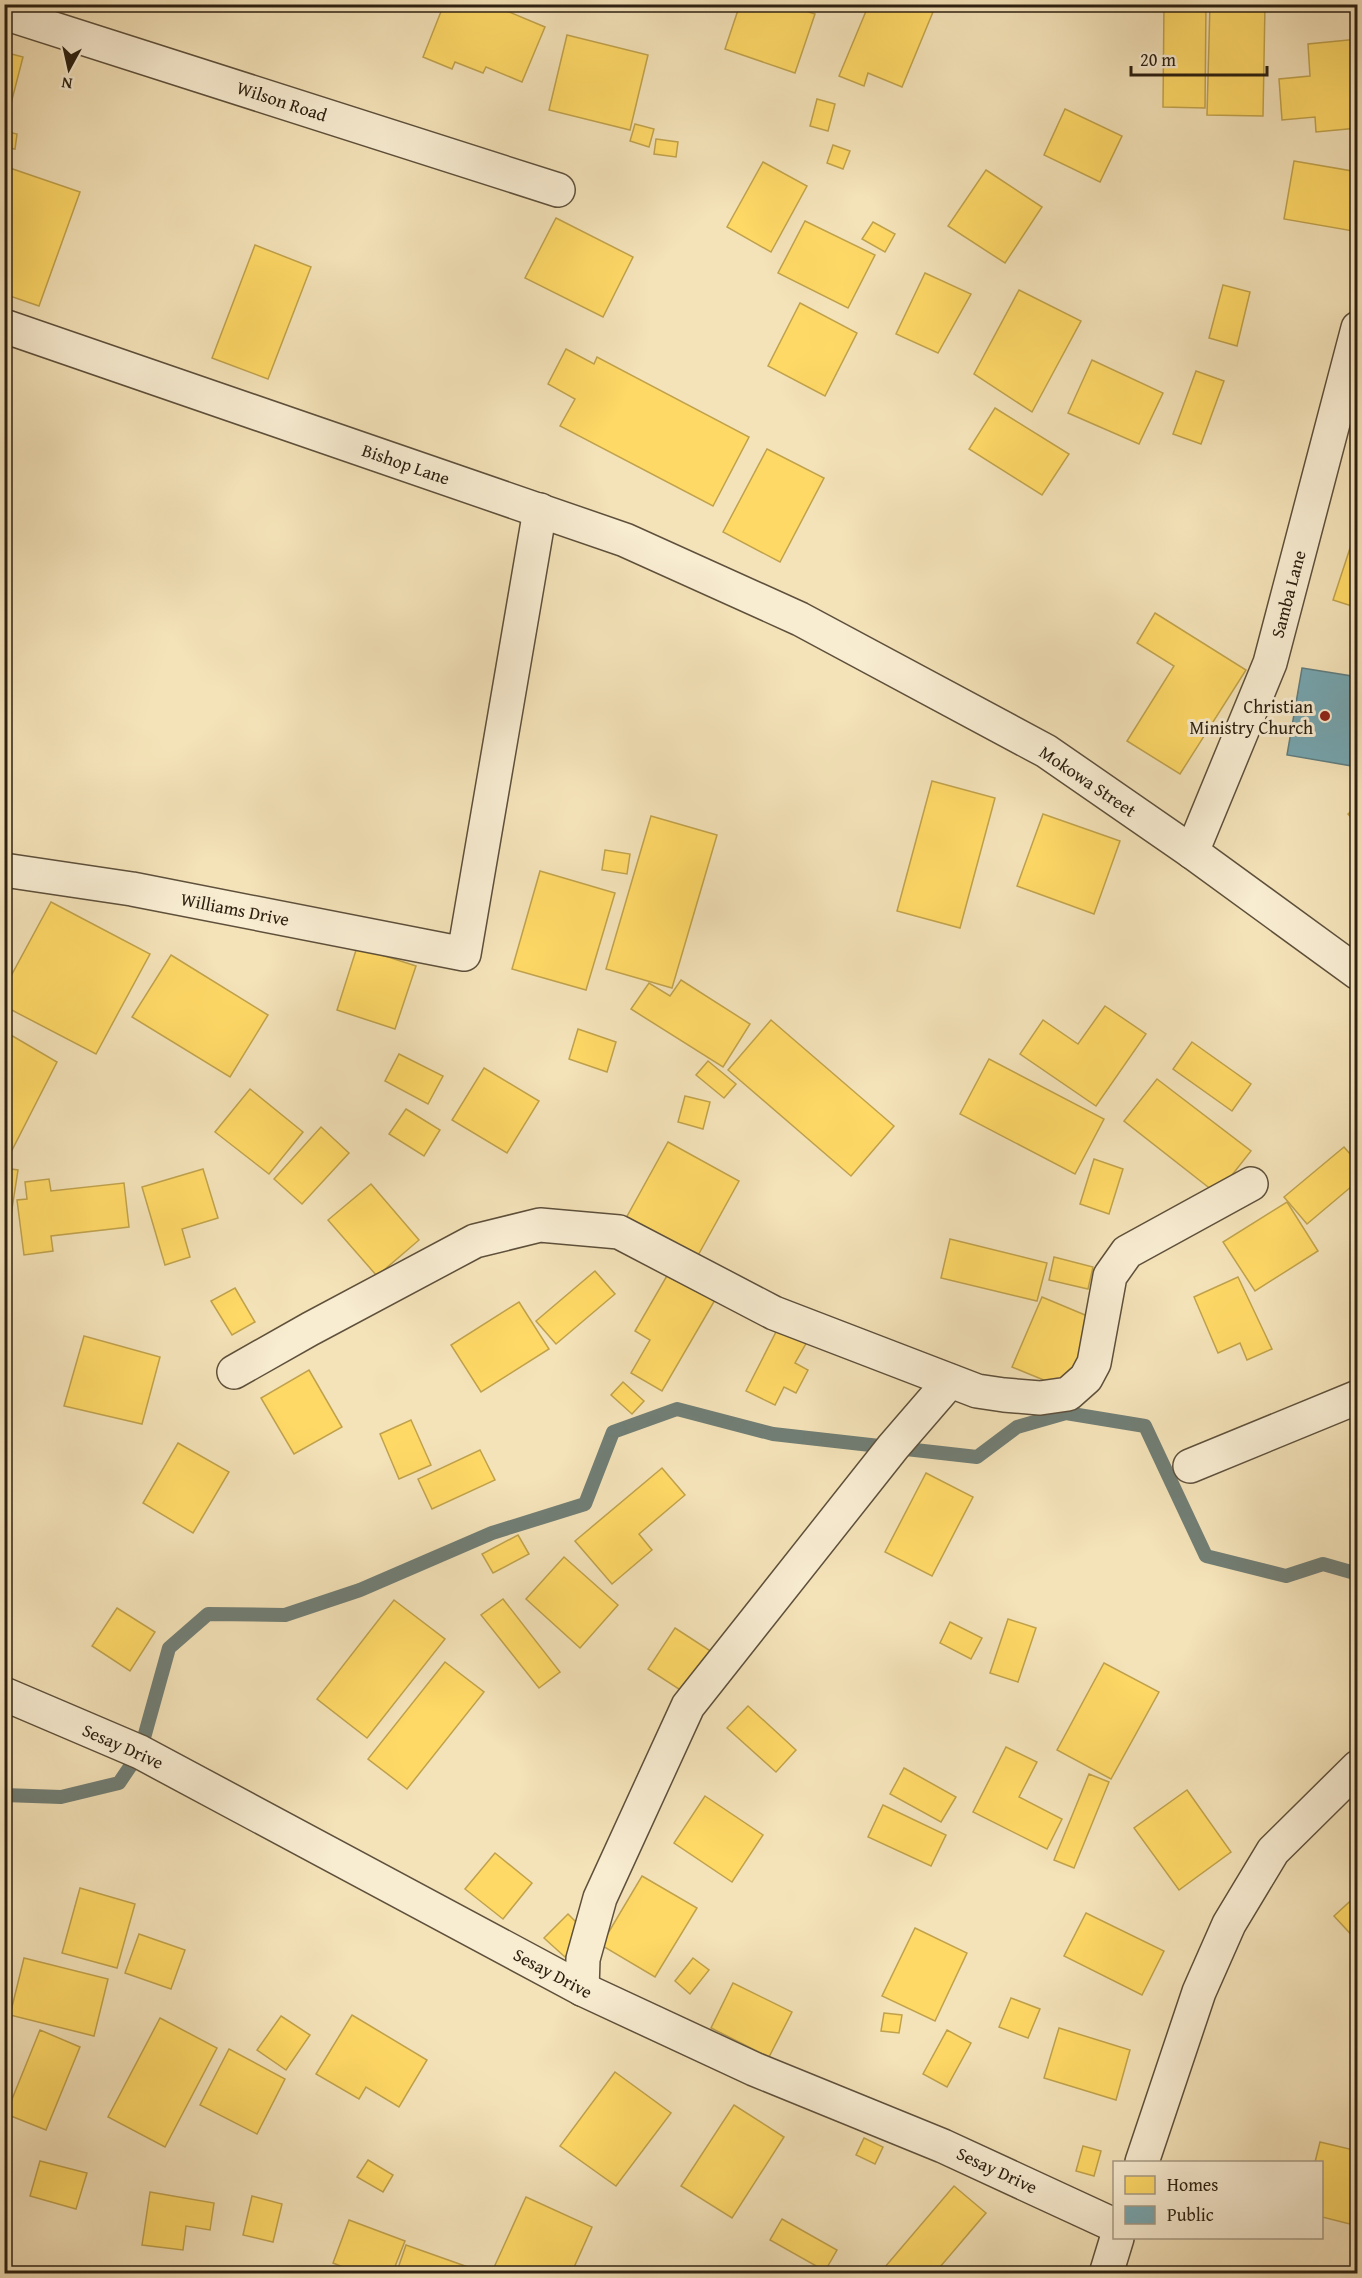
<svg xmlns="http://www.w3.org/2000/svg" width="1362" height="2278" font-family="'Gentium Book Plus',serif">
<rect width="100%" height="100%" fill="#f4e2b8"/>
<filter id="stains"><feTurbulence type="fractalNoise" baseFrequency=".00333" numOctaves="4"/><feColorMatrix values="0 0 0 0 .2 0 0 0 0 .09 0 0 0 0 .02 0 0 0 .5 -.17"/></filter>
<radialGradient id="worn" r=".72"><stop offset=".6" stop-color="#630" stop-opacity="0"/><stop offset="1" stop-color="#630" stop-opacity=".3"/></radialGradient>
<g fill="#ffd966" stroke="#c0a24c" stroke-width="1.5">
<path d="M444,4H490L545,27L522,82L486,67L483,73L455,62L452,69L423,57Z"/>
<path d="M740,4H784L815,14L795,73L725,49Z"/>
<path d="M869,4H915L933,12L902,87L868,73L864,86L839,76Z"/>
<path d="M1164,4H1206L1205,108L1163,107Z"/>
<path d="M1210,4H1265L1263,116L1207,115Z"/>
<path d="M567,35L648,55L630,130L549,110Z"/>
<path d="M1358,39V128L1316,132L1315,117L1282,120L1279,79L1310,76L1308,44Z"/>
<path d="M4,52L23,57L6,123L4,122Z"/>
<path d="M817,99L835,104L828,131L810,126Z"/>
<path d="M1065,109L1122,136L1100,182L1044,155Z"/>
<path d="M635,124L654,129L649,147L630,141Z"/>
<path d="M4,131L17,134L15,149L4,147Z"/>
<path d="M656,139L678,142L676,157L654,154Z"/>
<path d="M833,145L850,151L843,169L827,163Z"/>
<path d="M1294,161L1358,172V201L1353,231L1284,219Z"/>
<path d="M763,162L807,186L771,252L727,227Z"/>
<path d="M4,166L80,192L39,306L4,294Z"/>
<path d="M986,170L1042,207L1005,263L948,226Z"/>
<path d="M556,218L633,257L603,317L525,278Z"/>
<path d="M805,221L875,255L848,308L778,273Z"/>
<path d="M873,222L895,234L885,252L862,239Z"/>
<path d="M255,245L311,267L268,379L212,358Z"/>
<path d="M925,273L971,294L938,353L896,334Z"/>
<path d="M1223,285L1250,292L1237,346L1209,338Z"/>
<path d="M1019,290L1081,321L1032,412L974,374Z"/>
<path d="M800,303L857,333L825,396L768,366Z"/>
<path d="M566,349L594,364L597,357L749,437L713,506L560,426L575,399L548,384Z"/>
<path d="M1092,360L1163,393L1139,444L1068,413Z"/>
<path d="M1196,371L1224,381L1201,444L1173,434Z"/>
<path d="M995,408L1069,454L1042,495L969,449Z"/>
<path d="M767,449L824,478L780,562L723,532Z"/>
<path d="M1352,542L1358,543V608L1333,600Z"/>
<path d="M1155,613L1246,670L1180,774L1127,741L1174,666L1137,643Z"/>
<path d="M932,781L995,798L960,928L897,911Z"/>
<path d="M1358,805V825L1348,814Z"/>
<path d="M1043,814L1120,841L1094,914L1017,886Z"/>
<path d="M651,816L717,835L672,988L606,969Z"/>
<path d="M605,850L630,854L627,874L602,870Z"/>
<path d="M540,871L615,893L586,990L512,969Z"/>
<path d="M51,902L150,954L96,1054L4,1006V989Z"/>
<path d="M357,947L416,966L395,1029L337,1010Z"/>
<path d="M171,955L268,1015L230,1077L132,1017Z"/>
<path d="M681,980L750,1024L723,1067L631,1009L649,983L670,996Z"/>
<path d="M1105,1006L1146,1034L1096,1106L1020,1054L1043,1020L1078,1044Z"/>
<path d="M771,1020L894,1126L851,1176L728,1070Z"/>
<path d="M578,1029L616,1042L607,1072L569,1059Z"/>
<path d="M4,1031L57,1062L8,1158L4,1156Z"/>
<path d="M1192,1042L1251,1084L1232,1111L1173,1069Z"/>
<path d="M399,1054L443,1076L428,1104L385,1081Z"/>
<path d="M989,1059L1104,1119L1075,1174L960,1114Z"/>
<path d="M708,1061L736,1084L724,1098L696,1075Z"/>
<path d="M484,1068L539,1101L507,1153L452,1120Z"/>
<path d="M1157,1079L1251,1151L1217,1194L1124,1121Z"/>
<path d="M250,1089L303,1132L269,1174L215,1132Z"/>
<path d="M685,1096L710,1102L703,1129L678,1122Z"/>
<path d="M406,1109L440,1130L424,1156L389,1134Z"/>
<path d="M321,1127L349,1153L302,1204L274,1179Z"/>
<path d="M668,1142L739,1181L696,1259L625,1220Z"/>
<path d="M1344,1147L1358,1163V1181L1307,1224L1284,1197Z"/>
<path d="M1094,1159L1123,1169L1109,1214L1080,1204Z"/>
<path d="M4,1168L18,1170L10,1222L4,1221Z"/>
<path d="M203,1169L218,1218L182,1229L190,1257L165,1265L142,1187Z"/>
<path d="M49,1179L51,1191L124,1183L129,1227L51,1236L53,1251L24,1255L17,1200L27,1199L25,1182Z"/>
<path d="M371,1184L419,1240L377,1276L328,1220Z"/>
<path d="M1287,1202L1318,1251L1255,1291L1223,1242Z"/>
<path d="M950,1239L1047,1263L1037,1301L941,1278Z"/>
<path d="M1054,1257L1093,1267L1088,1289L1049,1280Z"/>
<path d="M595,1271L615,1294L556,1344L536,1321Z"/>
<path d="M668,1274L715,1300L662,1391L631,1373L650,1340L635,1331Z"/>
<path d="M1238,1277L1272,1349L1247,1360L1240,1343L1218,1353L1194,1297Z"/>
<path d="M235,1288L255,1322L232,1335L211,1301Z"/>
<path d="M1042,1297L1097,1320L1068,1390L1012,1367Z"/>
<path d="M519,1302L549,1349L481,1392L451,1345Z"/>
<path d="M779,1326L808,1340L795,1363L808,1370L796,1393L784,1387L775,1405L746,1391Z"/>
<path d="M84,1336L160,1357L142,1424L64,1406Z"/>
<path d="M309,1370L342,1427L294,1454L261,1398Z"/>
<path d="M623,1382L644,1401L632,1414L611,1395Z"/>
<path d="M411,1420L431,1465L399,1479L380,1434Z"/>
<path d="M178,1443L229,1472L193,1533L143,1503Z"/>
<path d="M480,1450L495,1480L432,1509L418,1479Z"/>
<path d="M662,1468L685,1495L639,1534L652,1550L612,1584L575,1541Z"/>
<path d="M926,1473L973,1497L932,1576L885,1552Z"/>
<path d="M518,1535L529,1554L493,1573L482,1554Z"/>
<path d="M564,1557L618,1605L580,1648L526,1599Z"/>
<path d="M503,1599L560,1672L539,1688L481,1615Z"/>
<path d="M394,1600L445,1639L367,1738L317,1699Z"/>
<path d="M117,1608L155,1632L130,1671L92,1646Z"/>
<path d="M1008,1619L1036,1628L1018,1682L990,1673Z"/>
<path d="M950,1622L982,1638L971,1659L940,1643Z"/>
<path d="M675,1628L712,1652L685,1693L648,1669Z"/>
<path d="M445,1662L484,1692L407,1789L368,1759Z"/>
<path d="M1104,1663L1159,1692L1111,1779L1057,1750Z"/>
<path d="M748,1706L796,1750L776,1772L727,1728Z"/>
<path d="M1006,1747L1037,1762L1019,1797L1062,1819L1047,1849L973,1812Z"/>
<path d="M904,1768L956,1797L941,1822L890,1794Z"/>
<path d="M1089,1774L1109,1782L1074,1868L1054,1860Z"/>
<path d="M1187,1790L1231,1852L1179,1890L1134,1828Z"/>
<path d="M705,1796L763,1835L732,1882L674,1843Z"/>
<path d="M883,1805L946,1835L931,1866L868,1837Z"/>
<path d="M495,1853L532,1883L503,1919L465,1889Z"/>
<path d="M642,1876L697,1908L655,1977L601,1945Z"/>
<path d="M80,1888L135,1904L117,1968L62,1953Z"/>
<path d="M1358,1894V1942L1334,1916Z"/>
<path d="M1086,1913L1164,1951L1142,1995L1064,1956Z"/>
<path d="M568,1914L587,1933L565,1957L544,1938Z"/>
<path d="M915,1928L967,1953L935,2021L882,1996Z"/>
<path d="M139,1934L185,1950L171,1989L125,1973Z"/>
<path d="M24,1958L108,1979L94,2036L10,2015Z"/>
<path d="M693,1958L709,1970L690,1994L675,1981Z"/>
<path d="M733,1983L792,2012L769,2057L711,2028Z"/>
<path d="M1011,1998L1040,2009L1028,2038L999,2027Z"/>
<path d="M884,2013L902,2015L899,2033L881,2031Z"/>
<path d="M352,2015L427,2060L399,2107L366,2087L359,2099L316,2074Z"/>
<path d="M281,2016L310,2035L286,2070L257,2050Z"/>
<path d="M160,2018L217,2048L165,2147L108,2117Z"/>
<path d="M1059,2028L1130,2050L1116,2100L1044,2078Z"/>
<path d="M40,2030L80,2047L46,2130L6,2114Z"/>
<path d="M947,2030L971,2043L947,2087L923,2074Z"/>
<path d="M229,2049L285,2079L257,2134L200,2105Z"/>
<path d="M615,2072L671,2113L616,2186L560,2146Z"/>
<path d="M734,2105L784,2137L732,2218L681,2186Z"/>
<path d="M864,2138L883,2147L875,2164L856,2155Z"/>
<path d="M1320,2142L1358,2151V2226L1322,2217V2162H1315Z"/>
<path d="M1083,2146L1101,2151L1094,2176L1076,2171Z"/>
<path d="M368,2160L393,2175L383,2192L357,2177Z"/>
<path d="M40,2161L87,2173L76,2209L30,2196Z"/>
<path d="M954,2186L986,2213L934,2274H879Z"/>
<path d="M150,2192L214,2203L210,2230L186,2226L183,2250L142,2245Z"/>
<path d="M252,2196L282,2204L273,2242L243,2235Z"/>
<path d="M526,2197L592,2227L571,2274H491Z"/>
<path d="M782,2219L837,2250L825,2271L770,2240Z"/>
<path d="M349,2220L405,2241L392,2274H360L333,2263Z"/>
<path d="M406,2245L468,2267L465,2274H396Z"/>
<path d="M243,2267L257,2268V2274H242Z"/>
</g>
<path fill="#76a5af" stroke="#607d80" stroke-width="1.5" d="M1302,668L1358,677V767L1287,755Z"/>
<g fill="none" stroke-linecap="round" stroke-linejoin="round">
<path stroke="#717e75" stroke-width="14" d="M4,1795L61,1797L119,1783L140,1752L169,1648L208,1614L285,1615L360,1590L492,1533L585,1504L613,1432L677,1409L773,1434L977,1457L1017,1427L1066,1413L1145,1426L1206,1556L1286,1576L1323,1564L1358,1574"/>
<g stroke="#5e503b" stroke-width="36">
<g id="minor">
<path d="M4,13L558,190"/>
<path d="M4,326L625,540L800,619L1046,751L1192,852L1358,973"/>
<path d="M1192,852L1270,663L1358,328"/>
<path d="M4,870L132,889L464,954L540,510"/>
<path d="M234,1372L310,1329L475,1241L540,1225L619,1232L774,1313L977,1391L1004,1395L1040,1398L1068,1394L1086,1378L1094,1363L1110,1276L1127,1252L1251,1184"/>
<path d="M1190,1466L1358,1397"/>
<path d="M4,1694L140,1752L582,1989L754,2069L943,2146L1114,2225"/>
<path d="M582,1989L583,1959L600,1898L688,1706L893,1447L950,1381"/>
<path d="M1142,2162L1199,1992L1229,1924L1273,1851L1358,1767"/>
<path d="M1106,2274L1117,2238"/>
</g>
</g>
<use href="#minor" stroke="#f8ecd1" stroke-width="33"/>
</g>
<circle fill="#8f2418" stroke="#f8ecd1" stroke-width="2" cx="1325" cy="716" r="6"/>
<g text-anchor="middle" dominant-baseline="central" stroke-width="6" stroke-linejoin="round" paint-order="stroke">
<g font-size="18" fill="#2c2011" stroke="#f8ecd1">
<text transform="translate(282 101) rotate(18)">Wilson Road</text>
<text transform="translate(406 464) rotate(19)">Bishop Lane</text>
<text transform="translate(1288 594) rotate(-75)">Samba Lane</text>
<text transform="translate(1088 781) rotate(34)">Mokowa Street</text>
<text transform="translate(235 909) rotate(11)">Williams Drive</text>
<text transform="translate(123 1746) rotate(24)">Sesay Drive</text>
<text transform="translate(553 1973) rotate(28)">Sesay Drive</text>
<text transform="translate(997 2170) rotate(25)">Sesay Drive</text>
</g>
<g font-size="18" fill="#2c2011" stroke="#f8ecd1" text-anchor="end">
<text x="1313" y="706">Christian<tspan x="1313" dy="21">Ministry Church</tspan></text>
</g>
</g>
<rect width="1362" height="2278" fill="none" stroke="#f4e2b8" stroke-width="24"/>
<rect x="6" y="6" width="1350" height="2266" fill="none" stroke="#2c2011" stroke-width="3"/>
<rect x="12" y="12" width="1338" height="2254" fill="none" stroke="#2c2011" stroke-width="1.5"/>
<rect x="1113" y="2161" width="210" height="78" fill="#f8ecd1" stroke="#a69a84" stroke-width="1.5"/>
<rect x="1125" y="2176" width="30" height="18" fill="#ffd966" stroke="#a69a84" stroke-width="1.5"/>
<text x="1167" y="2191" font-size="18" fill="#2c2011">Homes</text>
<rect x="1125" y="2206" width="30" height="18" fill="#76a5af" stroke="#a69a84" stroke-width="1.5"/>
<text x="1167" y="2221" font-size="18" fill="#2c2011">Public</text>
<g transform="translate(69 69) rotate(188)" stroke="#f8ecd1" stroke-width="4.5" paint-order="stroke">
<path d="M0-4.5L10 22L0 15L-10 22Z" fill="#2c2011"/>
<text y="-9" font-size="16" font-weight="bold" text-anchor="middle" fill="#2c2011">N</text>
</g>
<path d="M1131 66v9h136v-9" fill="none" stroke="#2c2011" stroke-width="3"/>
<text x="1140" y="66" font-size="18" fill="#2c2011" stroke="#f8ecd1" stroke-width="4.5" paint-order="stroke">20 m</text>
<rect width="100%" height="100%" filter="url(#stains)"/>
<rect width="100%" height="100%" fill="url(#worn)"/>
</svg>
